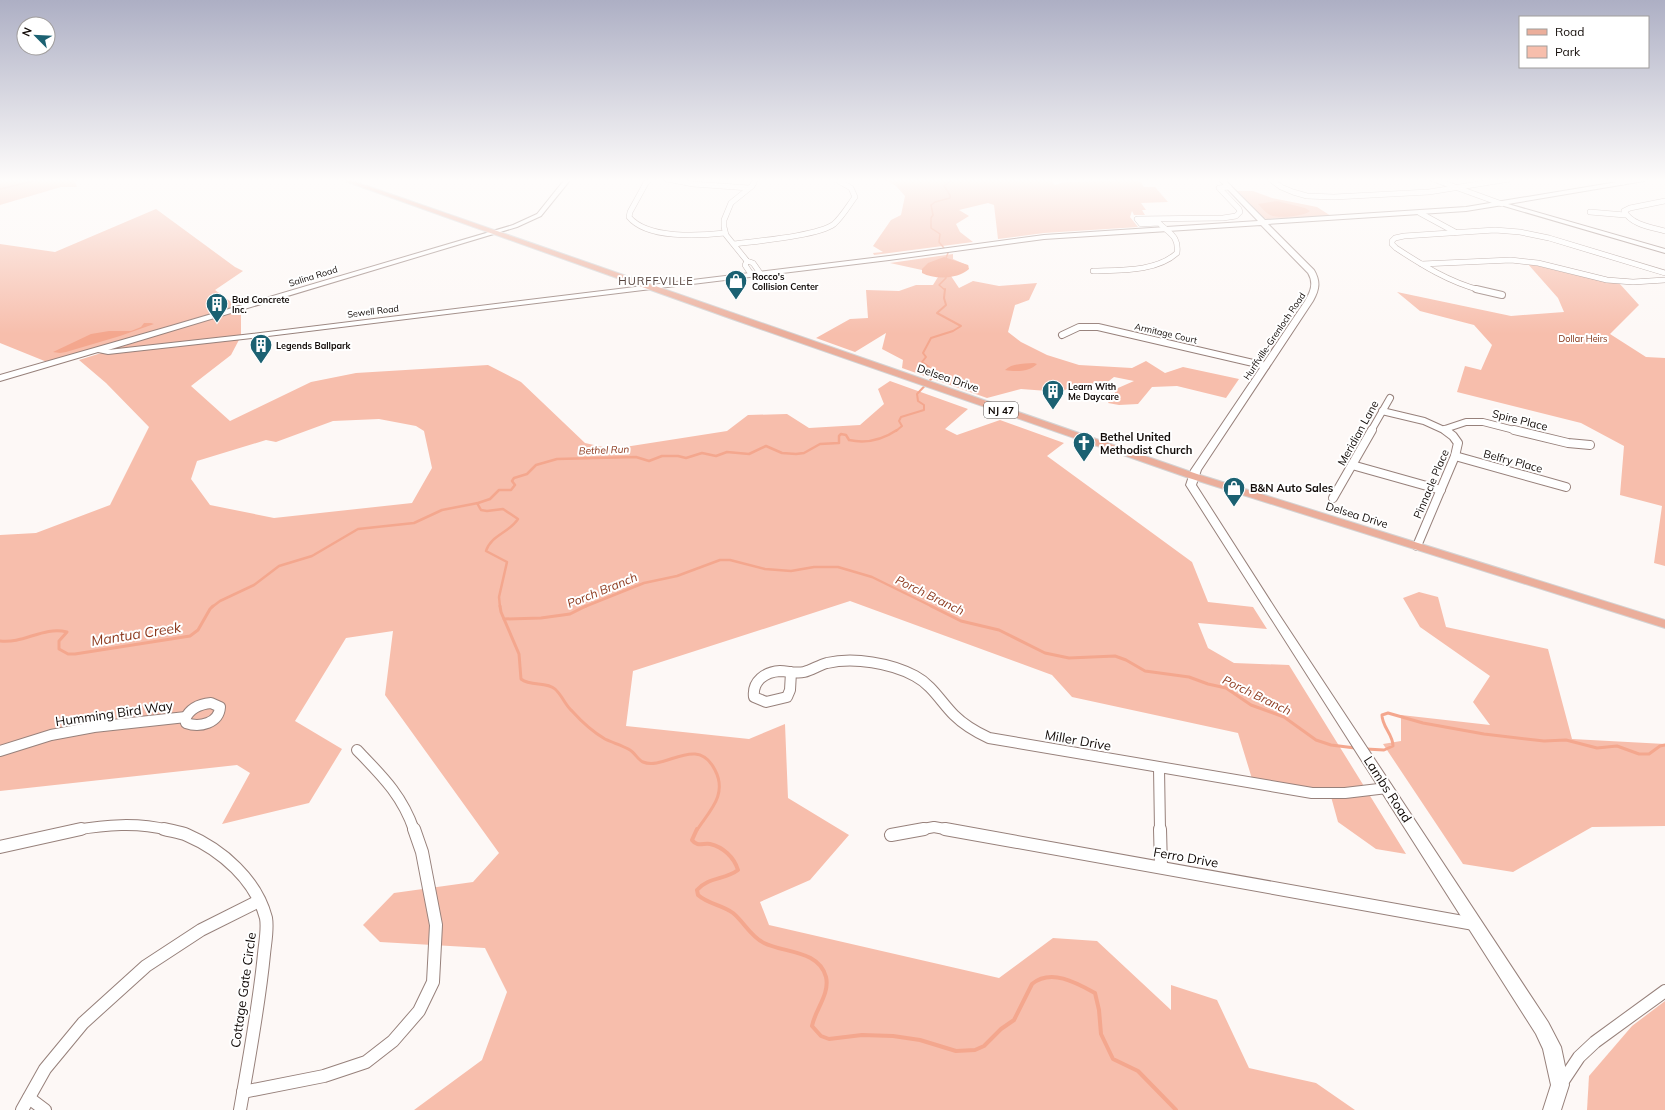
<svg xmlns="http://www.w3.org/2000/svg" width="1665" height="1110" font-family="Mulish,sans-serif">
<rect width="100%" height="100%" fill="#fdf8f6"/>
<g fill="#f7beac" fill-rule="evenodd">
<path d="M0,179H86L75,182L77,187H61L0,205Z"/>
<path d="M884,179H1050L1055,185L1065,182L1134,180L1141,182L1144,187H1155L1168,202L1141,203L1146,210H1142L1145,215H1134L1132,211L1130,217L1138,227L1044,233L998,239L994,205L988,203L959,210L969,216L956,224L960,232L973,242L874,255L873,253L883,252L873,246L891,220L901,215L905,196L896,186Z"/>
<path d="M1237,191H1253L1272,198L1317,207L1331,216L1267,219L1263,218Z"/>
<path d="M156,209L235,267L243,271L215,290L238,307L47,362L0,343V244L55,252Z"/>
<path d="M953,254V259L969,266L951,276L959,288L973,281L999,286L1037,283L1029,300L1015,305L1008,332L1021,342L1047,355L1079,365L1132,368L1146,361L1165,373L1183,367L1239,379L1226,398L1177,386L1152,387L1138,404L1119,405L1108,403L1118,388L1134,381L1114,377L1105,384L1079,383L1061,392L1021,389L987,398L902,368L903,360L882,349L886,333L855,352L816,338L850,319L868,318L866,290L899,291L916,285H933L938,277L922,270L890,263Z"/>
<path d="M1527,263L1588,278L1619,283L1639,305L1610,334L1646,357L1665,358V566L1654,563L1662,506L1620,495L1624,446L1581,423L1457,392L1465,366L1481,370L1492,345L1474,325L1420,311L1397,292L1511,316L1564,312L1558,298Z"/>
<path d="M241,309V336L231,355L191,386L230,421L311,382L356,373L488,365L521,382L585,443L612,449L727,431L748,415L787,414L809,428L860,425L884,404L878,389L890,381L968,409L945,429L957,435L1000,420L1064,443L1047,456L1192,562L1208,602L1253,607L1267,629L1198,623L1208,648L1234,663L1289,665L1406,854L1376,849L1338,822L1330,793L1253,782L1238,733L1072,697L1052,675L850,601L633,671L626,726L749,739L785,724L788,798L849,835L810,880L760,902L769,925L999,978L1053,938L1097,941L1171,1010V985L1217,1000L1249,1068L1316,1083L1355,1110H414L482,1060L507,992L485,948L380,942L363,925L394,893L473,882L499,853L385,695L393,631L346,638L295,721L342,749L309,803L222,824L250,773L237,765L0,791V535L36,533L110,505L149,427L106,383L79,360ZM379,419L416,426L424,431L432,468L412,503L274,518L210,505L191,479L197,461L266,440L276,442L333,421Z"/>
<path d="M1419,592L1438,597L1446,627L1548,649L1572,739L1665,744V826L1592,827L1513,872L1463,864L1383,744L1401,741V715L1490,725L1473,702L1490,676L1420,627L1403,598Z"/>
<path d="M1665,1001V1110H1587L1589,1076L1632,1026Z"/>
</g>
<g fill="#f4a78e">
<path d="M1277,201L1305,208L1310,211C1305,216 1280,218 1273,216C1267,215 1262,208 1258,204Z"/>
<path d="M944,257L968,265L969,269C958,279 935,280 922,273V269L928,263Z"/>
<path d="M144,323H151L154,324L120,336L66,352L60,353L53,352L91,334L109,331H131L141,327Z"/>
<path d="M1034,363L1037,364C1030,372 1015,372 1005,370C1013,363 1024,364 1034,363Z"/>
</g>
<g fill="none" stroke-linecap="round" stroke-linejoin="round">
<g stroke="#f4a78e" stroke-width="1.5">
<path d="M0,189L42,179"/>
<path d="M946,258L948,253L939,242L940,234L931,228V218L933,215L931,205L935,202L950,198V195L944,186L953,179"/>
<path d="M945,290L939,285L946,278L945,275"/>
</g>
<path stroke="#f4a78e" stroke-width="2" d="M896,431L902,426L899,421L901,417L924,410V405L918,401L917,394L935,375L929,367L922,362L926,357L923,353L931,338L953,331L961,326L937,313L946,305L944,298L945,289"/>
<g stroke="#f4a78e" stroke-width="2.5">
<path d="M477,503L481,510L487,511L503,509L518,519C509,533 491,535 486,551L507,562L499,597L500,607"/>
<path d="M212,607L220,601L254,585L279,566L312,556L358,529L414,523L442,510L478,503L490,499L499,490H511L515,485L512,481L514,478L527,474L536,465L557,459L636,457L649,461L662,456H678L686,458L702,453L716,456L727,452L749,454L766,446L782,453L796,454L804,453L820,444L839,443V436L841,434L846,435L849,440C867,444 882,440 897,430"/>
<path d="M584,607L644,583L677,576L720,560H730L765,569L791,571L814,567H838L872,577L933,607"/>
</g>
<g stroke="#f4a78e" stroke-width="3">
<path d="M500,606L501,612L519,654L521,679C531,687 546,681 555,689C562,695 565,705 572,711C581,721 593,732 605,739C613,743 622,745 630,750C635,753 638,760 643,762C665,771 697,734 715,770C728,795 709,811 697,830"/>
<path d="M931,606L961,621L999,630L1045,653L1069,658L1115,656L1126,660L1145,671L1189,677L1208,684L1226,688L1251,705L1284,717L1316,740L1331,745L1355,748"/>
<path d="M504,619L541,618L570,614L586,606"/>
<path d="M0,641C24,644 43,626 67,632L59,641V649L68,654H75L190,636L198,630L210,609L213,606"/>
<path d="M1366,749L1384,750L1393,746C1393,734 1382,727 1382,715L1388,713L1423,723L1484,734L1544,741L1566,740L1597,748L1617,746L1639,754H1649L1660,746L1665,745"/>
</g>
<path stroke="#f4a78e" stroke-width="4" d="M697,829L692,840C697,847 703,843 710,844C723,847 734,857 738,870C725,880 708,877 697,890L698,895C708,904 722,905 733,913C744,922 751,937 764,943C784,953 819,950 826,977C830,994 815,1010 812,1026L821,1036L829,1039L862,1035L893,1036L920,1040L956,1051L975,1050L984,1046L1001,1029L1014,1020L1032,984C1051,968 1077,983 1095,993L1099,1010L1101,1034L1113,1059L1138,1071L1176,1110"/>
<g stroke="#97817b" stroke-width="6">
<g id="street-far4">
<path d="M651,179L646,183L630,212L629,217C647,239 699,236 725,233"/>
<path d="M667,179L693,184L749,188"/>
<path d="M756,179L752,186L731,203L724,220V227L726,235L747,261L753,263L760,273"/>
<path d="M1270,179L1281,187L1293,192L1307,196L1334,197L1429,192L1509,179"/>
<path d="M1433,179L1502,204"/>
<path d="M1612,179L1623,182"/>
<path d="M1665,201L1630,208L1624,211C1632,225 1650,227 1665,231"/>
<path d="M1590,212L1625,215"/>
<path d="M1420,213L1455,232"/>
<path d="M734,244C756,241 818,236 834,224C842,217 849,205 855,197L851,188L835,179"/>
<path d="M747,261L745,265L751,274"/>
<path d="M1422,264L1511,260L1538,263L1607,280L1633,282L1665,280"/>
<path d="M1093,271C1120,270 1156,272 1177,253C1179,236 1170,234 1159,223L1141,224L1137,219L1223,218L1236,216L1240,212L1239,209L1219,188L1229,187"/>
<path d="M1480,290C1449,282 1422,265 1396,248L1392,244V241L1395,238L1404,236L1495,230L1520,232L1549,238L1665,273"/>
</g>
</g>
<g stroke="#97817b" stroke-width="8">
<g id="street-far3">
<path d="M1476,289L1502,295"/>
<path d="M1062,335L1079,327H1098L1266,366"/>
<path d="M1382,411L1424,421L1446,431"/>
<path d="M1445,429L1466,422H1483L1518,431"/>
<path d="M1371,431L1390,398"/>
</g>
</g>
<g stroke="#97817b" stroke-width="10">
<g id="street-far2">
<path d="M1514,430L1568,443L1590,445"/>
<path d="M1455,456L1566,487"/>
<path d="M1352,465L1441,490"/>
<path d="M1333,498L1372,430"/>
<path d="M1417,546L1455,456L1458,443L1453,436L1445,430"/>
</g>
</g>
<g stroke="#97817b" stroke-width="12">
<g id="street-far1">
<path d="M791,672L790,690L787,697L766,702L754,697C752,681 765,672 780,671C788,671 796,674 804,672C812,670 819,665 827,663C854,657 891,663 915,676C932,685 941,702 954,715C964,725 976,732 989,738L1312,793H1345L1387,788"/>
<path d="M211,703L220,707C219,723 200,728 186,723L185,719C190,708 200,704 211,703Z"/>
<path d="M357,750C382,776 402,795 414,830"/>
<path d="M0,751L51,735L94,727L186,717"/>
<path d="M1159,768L1160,830"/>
<path d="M75,830C105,825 137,822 168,830"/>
<path d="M918,830L934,827L950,830"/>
</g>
</g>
<g stroke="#97817b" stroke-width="14">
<g id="street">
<path d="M164,829C171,831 180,832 187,835C222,850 256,880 266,918C268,929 265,943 264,954C259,1006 249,1059 240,1110"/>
<path d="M945,829L1474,924"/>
<path d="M1160,829L1161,867"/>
<path d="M891,835L924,829"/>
<path d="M0,847L81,829"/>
<path d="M1561,1084L1579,1057L1595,1042L1665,991"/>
<path d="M243,1092L324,1076L366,1062L393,1041L419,1011L433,982L436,925L422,852L414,829"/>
<path d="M29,1098L45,1110"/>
<path d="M22,1110L45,1069L83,1023L146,966L201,930L259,901"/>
</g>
</g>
<g stroke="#97817b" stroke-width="2">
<path id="secondary" d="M565,179H571L541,216L517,227L108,350L243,335L889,256L1044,235L1258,221L1218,179H1224L1265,220L1466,207L1635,179H1647L1644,181L1508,204L1665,249V253L1504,206L1503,205L1466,211L1268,224L1314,270C1321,282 1319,290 1313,301L1201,470L1196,485L1278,613L1548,1022L1561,1047L1569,1085L1561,1110H1543L1551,1085L1543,1049L1536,1034L1186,485L1191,470L1305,301C1311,291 1314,283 1308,273L1261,225L1044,239L889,260L243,339L108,354L98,352L0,381V375L171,326L513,225L537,214Z"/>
</g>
<g stroke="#d4d3d3" stroke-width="2">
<path id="primary" d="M339,179H347L1197,474L1665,620V628L1189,478L732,319Z"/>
</g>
<use href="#street-far4" stroke="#fff" stroke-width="5"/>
<use href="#street-far3" stroke="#fff" stroke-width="6"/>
<use href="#street-far2" stroke="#fff" stroke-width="8"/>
<use href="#street-far1" stroke="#fff" stroke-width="10"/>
<use href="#street" stroke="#fff" stroke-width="12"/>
<use href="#secondary" fill="#fff" fill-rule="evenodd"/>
<use href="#primary" fill="#ebae9b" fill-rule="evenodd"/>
</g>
<linearGradient id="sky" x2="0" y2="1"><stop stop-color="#adafc4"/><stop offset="0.54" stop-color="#fefcfb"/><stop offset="1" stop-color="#fefcfb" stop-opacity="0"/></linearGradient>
<rect width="1665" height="334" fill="url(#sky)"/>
<defs>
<g id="shop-pin" transform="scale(1.15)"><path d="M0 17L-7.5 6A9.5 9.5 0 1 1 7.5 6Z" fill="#1b6172" stroke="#fff"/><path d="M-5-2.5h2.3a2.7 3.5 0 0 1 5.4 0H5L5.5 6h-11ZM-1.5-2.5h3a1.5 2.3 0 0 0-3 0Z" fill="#fff"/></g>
<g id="building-pin" transform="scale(1.15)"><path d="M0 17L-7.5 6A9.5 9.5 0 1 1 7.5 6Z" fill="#1b6172" stroke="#fff"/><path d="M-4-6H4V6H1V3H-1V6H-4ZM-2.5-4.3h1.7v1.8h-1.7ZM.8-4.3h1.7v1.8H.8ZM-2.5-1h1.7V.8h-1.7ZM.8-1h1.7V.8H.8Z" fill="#fff"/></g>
<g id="church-pin" transform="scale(1.15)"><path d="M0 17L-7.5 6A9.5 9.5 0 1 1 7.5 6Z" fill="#1b6172" stroke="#fff"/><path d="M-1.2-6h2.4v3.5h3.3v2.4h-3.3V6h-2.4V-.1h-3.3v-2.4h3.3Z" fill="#fff"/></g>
</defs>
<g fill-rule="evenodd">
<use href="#shop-pin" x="736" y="281"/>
<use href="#building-pin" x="217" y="304"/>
<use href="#building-pin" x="261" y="345"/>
<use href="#building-pin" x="1053" y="391"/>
<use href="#church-pin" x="1084" y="443"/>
<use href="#shop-pin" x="1234" y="488"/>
</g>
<g text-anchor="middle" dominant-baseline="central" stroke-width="4" stroke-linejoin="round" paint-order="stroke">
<g font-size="9" fill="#120b08" stroke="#fff">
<text transform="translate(313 276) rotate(-17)">Salina Road</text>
<text transform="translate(373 311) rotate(-7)">Sewell Road</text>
<text transform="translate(1166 333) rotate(13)">Armitage Court</text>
<text transform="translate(1274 336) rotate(-56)">Hurffville-Grenloch Road</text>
</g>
<g font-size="9" font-weight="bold" fill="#120b08" stroke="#fff" text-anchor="start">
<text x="752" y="276">Rocco's<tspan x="752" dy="10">Collision Center</tspan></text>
<text x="232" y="299">Bud Concrete<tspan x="232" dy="10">Inc.</tspan></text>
<text x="276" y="345">Legends Ballpark</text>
<text x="1068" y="386">Learn With<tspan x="1068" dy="10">Me Daycare</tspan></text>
</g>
<g font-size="9" fill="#7e2a0c" stroke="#fff">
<text x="1583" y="338">Dollar Heirs</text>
</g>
<rect fill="#fff" stroke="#595452" stroke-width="1" x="984" y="402" width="34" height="16" rx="3"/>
<g font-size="10" font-weight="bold" fill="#120b08">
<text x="1001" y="410">NJ 47</text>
</g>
<g font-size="10" font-style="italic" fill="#8c381c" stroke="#fff">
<text transform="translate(604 450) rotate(-2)">Bethel Run</text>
</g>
<g font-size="11" letter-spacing="1" fill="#54413b" stroke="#fff">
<text x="656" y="281">HURFFVILLE</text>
</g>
<g font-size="11" fill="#120b08" stroke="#fff">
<text transform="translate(948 378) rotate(19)">Delsea Drive</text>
<text transform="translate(1520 420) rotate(14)">Spire Place</text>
<text transform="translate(1358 433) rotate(-61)">Meridian Lane</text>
<text transform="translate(1513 461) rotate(15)">Belfry Place</text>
<text transform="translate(1431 484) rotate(-67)">Pinnacle Place</text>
<text transform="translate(1357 515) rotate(17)">Delsea Drive</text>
</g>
<g font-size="11" font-weight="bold" fill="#120b08" stroke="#fff" text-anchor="start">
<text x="1100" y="437">Bethel United<tspan x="1100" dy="13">Methodist Church</tspan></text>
<text x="1250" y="488">B&amp;N Auto Sales</text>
</g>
<g font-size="12" font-style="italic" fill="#8c381c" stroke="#fff">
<text transform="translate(602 590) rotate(-22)">Porch Branch</text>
<text transform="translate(930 595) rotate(26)">Porch Branch</text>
<text transform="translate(1257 695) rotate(26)">Porch Branch</text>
</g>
<g font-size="13" fill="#120b08" stroke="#fff">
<text transform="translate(114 713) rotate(-8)">Humming Bird Way</text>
<text transform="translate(1078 740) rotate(10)">Miller Drive</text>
<text transform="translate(1388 789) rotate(57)">Lambs Road</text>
<text transform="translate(1186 857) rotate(10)">Ferro Drive</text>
<text transform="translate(243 990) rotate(-82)">Cottage Gate Circle</text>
</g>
<g font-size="14" font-style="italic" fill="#8c381c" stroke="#fff">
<text transform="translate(136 634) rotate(-9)">Mantua Creek</text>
</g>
</g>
<rect x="1519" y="16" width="130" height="52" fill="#ffffff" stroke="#a09d9c"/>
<rect x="1527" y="29" width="20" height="6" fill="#ebae9b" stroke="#a09d9c"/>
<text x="1555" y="36" font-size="12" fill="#120b08">Road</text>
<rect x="1527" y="46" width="20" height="12" fill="#f7beac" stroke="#a09d9c"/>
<text x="1555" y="56" font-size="12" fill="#120b08">Park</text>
<g transform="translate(36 36) rotate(294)"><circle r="19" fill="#ffffff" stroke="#a09d9c"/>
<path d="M0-3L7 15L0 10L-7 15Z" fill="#1b6172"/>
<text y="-6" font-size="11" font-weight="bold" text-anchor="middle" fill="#120b08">N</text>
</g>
</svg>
